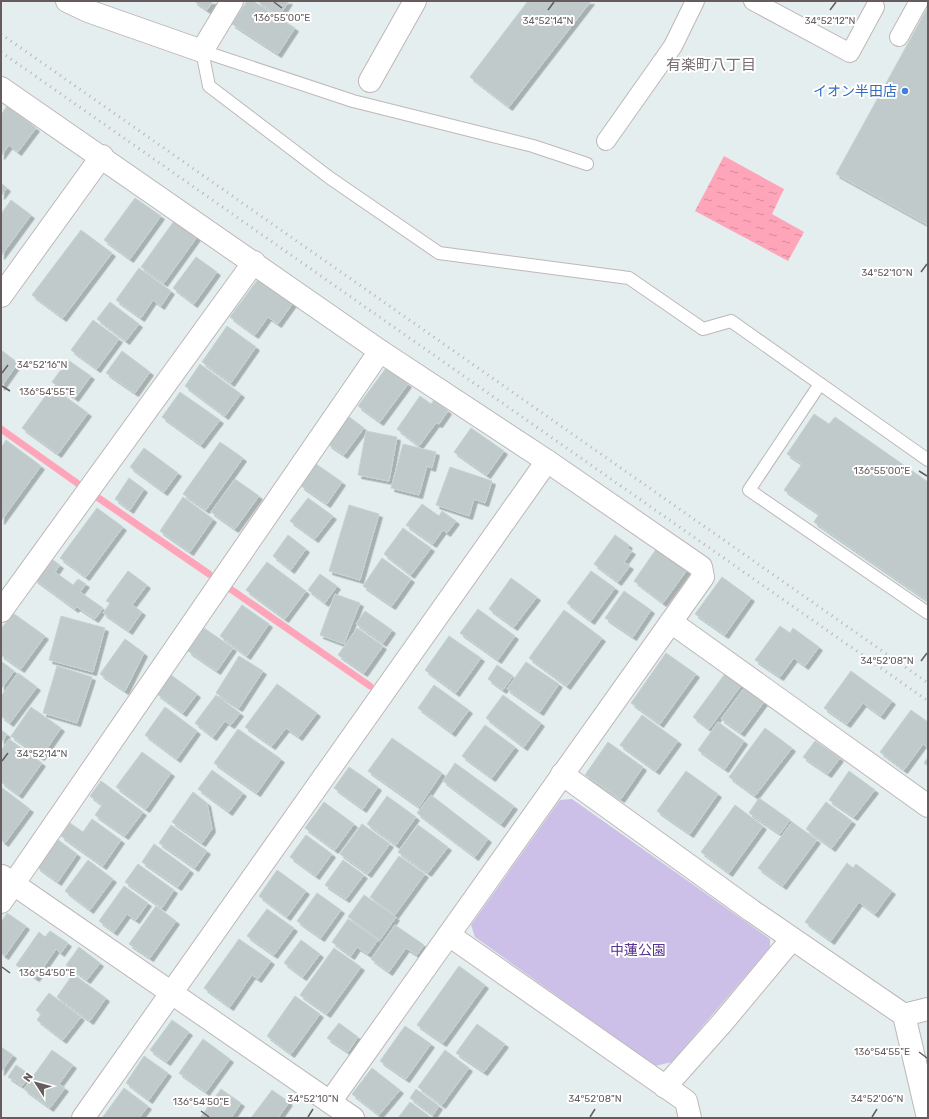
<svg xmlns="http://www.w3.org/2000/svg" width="929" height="1119" font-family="Rubik,'Noto Sans JP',sans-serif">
<defs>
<pattern id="water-ripples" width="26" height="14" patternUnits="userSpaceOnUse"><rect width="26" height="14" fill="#ffa5ba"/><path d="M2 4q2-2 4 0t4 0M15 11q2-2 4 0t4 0" fill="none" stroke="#d28a9a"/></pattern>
<filter id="shadow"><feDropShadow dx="3.5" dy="3.5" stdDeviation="0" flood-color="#0004"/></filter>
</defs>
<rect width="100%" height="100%" fill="#e4eeef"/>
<path fill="#cdc0e8" d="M572,799L770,939V947L672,1062L655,1066L475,937L471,925L560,800Z"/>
<path fill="url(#water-ripples)" d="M724,156L784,189L772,214L804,232L788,261L695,211Z"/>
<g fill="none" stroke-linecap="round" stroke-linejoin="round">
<g stroke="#ffa5ba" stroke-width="7">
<path d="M1,429L77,483"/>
<path d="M97,497L209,574"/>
<path d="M229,588L370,686"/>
</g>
</g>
<g fill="#c1caca" stroke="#c2d4d4" filter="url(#shadow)">
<path d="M194,1H213L207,10Z"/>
<path d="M247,1H253L295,28L278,54L232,24Z"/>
<path d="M257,1H289L279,16Z"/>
<path d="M528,1H591L509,107L470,77Z"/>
<path d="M928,7V225L836,174Z"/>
<path d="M7,106L36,128L18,152L9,145L1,156V115Z"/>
<path d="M1,183L7,188L1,196Z"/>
<path d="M135,198L161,216L130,259L104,240Z"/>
<path d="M11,200L31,215L1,256V214Z"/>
<path d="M174,221L197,237L164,283L141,267Z"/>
<path d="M81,230L112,253L63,318L32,295Z"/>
<path d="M196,257L217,272L194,304L173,288Z"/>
<path d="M139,268L171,291L161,306L153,300L141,318L116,300Z"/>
<path d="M259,278L293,303L278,324L268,317L255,335L230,317Z"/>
<path d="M110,302L139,324L126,341L97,319Z"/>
<path d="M93,320L119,339L97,369L71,350Z"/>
<path d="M227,326L256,347L231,383L202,362Z"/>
<path d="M1,350L18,363L1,387Z"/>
<path d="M122,351L150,372L135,393L106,373Z"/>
<path d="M68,360L91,376L75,398L52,382Z"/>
<path d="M200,364L241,394L225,416L185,386Z"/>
<path d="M386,368L408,384L380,422L358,406Z"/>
<path d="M52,387L88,413L58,454L22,428Z"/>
<path d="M180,392L220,420L201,445L162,417Z"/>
<path d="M420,396L431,404L434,400L448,411L439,424L436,423L419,446L397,429Z"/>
<path d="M814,414L829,424L835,417L928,482V601L814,522L819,514L784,490L802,464L787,454Z"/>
<path d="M348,416L364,428L344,455L328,444Z"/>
<path d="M471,428L504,451L487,475L454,452Z"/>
<path d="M366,431L397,437L389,481L358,475Z"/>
<path d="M6,440L41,466L1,521V448Z"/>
<path d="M220,442L243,458L206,510L183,494Z"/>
<path d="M403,444L436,452L432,468L427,466L419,495L391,488Z"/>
<path d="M144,448L178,473L164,492L130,467Z"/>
<path d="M316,464L342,482L327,504L301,486Z"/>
<path d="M450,467L492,481L485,503L474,499L469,516L436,505Z"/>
<path d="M129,478L144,489L130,510L115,499Z"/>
<path d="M235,479L259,496L235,529L211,512Z"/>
<path d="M183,497L213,519L190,552L160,531Z"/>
<path d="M308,498L333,516L315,539L290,521Z"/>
<path d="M422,504L439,516L442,511L456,521L447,533L443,530L433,544L406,525Z"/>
<path d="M349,505L379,514L360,580L329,571Z"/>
<path d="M97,508L123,527L86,577L60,558Z"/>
<path d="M403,528L431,548L411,575L384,554Z"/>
<path d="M288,535L306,549L291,570L273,556Z"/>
<path d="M615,535L629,545L627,548L632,551L624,562L630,566L618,582L594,564Z"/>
<path d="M657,548L687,570L663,603L634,581Z"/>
<path d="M50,558L60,565L55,572L73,585L78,579L86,584L80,592L103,608L95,619L77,607L75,609L34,579Z"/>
<path d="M382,558L411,579L392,606L363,586Z"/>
<path d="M267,562L306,591L285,619L246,590Z"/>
<path d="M128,571L147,585L132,605L142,612L129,631L103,613L110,603L106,601Z"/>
<path d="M591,571L615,588L591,621L567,603Z"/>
<path d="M320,574L337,586L325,603L308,590Z"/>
<path d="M722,577L751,598L725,635L695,614Z"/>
<path d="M511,578L537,597L514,627L489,609Z"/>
<path d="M624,591L651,610L633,637L605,618Z"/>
<path d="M335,594L360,603L344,644L320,635Z"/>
<path d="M242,605L269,624L247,656L220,636Z"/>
<path d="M478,609L515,636L498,660L460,633Z"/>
<path d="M564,610L602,638L567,686L529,658Z"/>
<path d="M365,611L392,630L383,643L356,624Z"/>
<path d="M13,613L45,636L21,669L1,655V629Z"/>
<path d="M61,616L105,628L93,672L49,660Z"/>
<path d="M780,626L790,633L793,628L819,647L805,666L794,658L780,677L755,660Z"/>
<path d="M204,628L233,648L217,671L188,651Z"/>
<path d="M357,628L383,646L364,673L338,655Z"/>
<path d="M449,636L481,658L456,693L425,670Z"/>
<path d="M125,639L144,653L125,691L100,674Z"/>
<path d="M666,653L696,674L660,724L631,703Z"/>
<path d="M239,656L263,671L239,708L216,693Z"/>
<path d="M1,661L14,671L1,689Z"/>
<path d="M526,662L559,684L540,712L507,689Z"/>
<path d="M497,665L513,676L503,690L488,679Z"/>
<path d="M57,666L92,677L77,723L43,713Z"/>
<path d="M727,671L743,683L709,729L693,717Z"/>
<path d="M851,671L892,701L881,716L863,703L847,724L824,708Z"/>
<path d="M18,673L37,687L10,723L1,716V696Z"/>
<path d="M171,675L197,694L183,713L157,694Z"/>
<path d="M277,684L317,713L299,737L286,728L272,746L245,727Z"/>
<path d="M434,685L469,710L452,733L418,708Z"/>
<path d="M744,688L764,702L741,733L721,719Z"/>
<path d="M216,695L240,713L231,725L225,721L213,737L195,723Z"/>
<path d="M503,695L541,723L524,747L486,718Z"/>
<path d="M31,707L61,728L41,757L11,736Z"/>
<path d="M165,707L197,731L177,759L145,735Z"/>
<path d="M911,710L928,722V748L923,744L904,770L880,752Z"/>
<path d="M642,715L678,741L656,771L620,745Z"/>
<path d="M718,722L744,741L725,769L698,750Z"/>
<path d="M485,725L515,747L492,778L462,756Z"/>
<path d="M765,728L792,748L755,796L729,777Z"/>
<path d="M238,729L281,759L257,793L214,763Z"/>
<path d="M1,730L7,734L1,743Z"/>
<path d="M392,738L442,773L419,807L368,771Z"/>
<path d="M9,739L42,763L19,795L1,782V751Z"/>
<path d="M815,741L840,758L828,774L803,757Z"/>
<path d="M608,742L643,767L621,799L585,775Z"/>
<path d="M142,752L171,773L146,809L116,787Z"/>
<path d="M928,757V766L924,763Z"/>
<path d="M455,763L514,806L501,824L443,781Z"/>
<path d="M349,767L378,787L363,809L334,788Z"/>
<path d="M212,770L243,793L229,812L198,789Z"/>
<path d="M686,771L718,794L690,834L657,811Z"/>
<path d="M849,771L875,790L854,817L829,800Z"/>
<path d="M101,781L143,812L125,836L95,815L102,805L90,796Z"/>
<path d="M1,787L30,809L5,843L1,840Z"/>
<path d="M193,792L207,803L212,829L202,843L172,822Z"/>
<path d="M431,795L488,839L475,857L417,813Z"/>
<path d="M387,796L416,817L396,845L367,824Z"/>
<path d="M759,798L790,820L780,834L749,813Z"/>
<path d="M324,802L354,824L335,850L305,828Z"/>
<path d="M826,802L852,821L832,848L806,829Z"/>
<path d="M735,805L763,826L729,873L701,852Z"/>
<path d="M92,819L121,840L103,866L61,836L70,823L83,832Z"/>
<path d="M792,822L817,840L783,886L758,868Z"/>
<path d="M362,824L390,844L368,874L340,854Z"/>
<path d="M171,825L207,851L195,868L159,843Z"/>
<path d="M418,825L448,847L428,873L398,852Z"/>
<path d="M306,835L332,854L316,876L290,857Z"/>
<path d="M57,839L77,854L58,882L37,867Z"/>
<path d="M154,844L190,870L178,887L142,862Z"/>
<path d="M399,856L425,874L395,915L370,897Z"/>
<path d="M88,860L113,879L90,910L65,891Z"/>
<path d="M343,860L364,875L346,899L325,885Z"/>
<path d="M847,863L853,868L856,864L892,891L875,914L859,902L831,941L805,922Z"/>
<path d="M138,864L174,890L162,908L125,882Z"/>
<path d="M277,870L306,891L287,917L259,896Z"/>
<path d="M124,886L148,903L136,920L127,914L114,932L99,921Z"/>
<path d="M317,893L341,910L321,938L297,921Z"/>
<path d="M364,895L396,917L380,940L348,917Z"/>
<path d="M156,906L176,921L150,958L129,944Z"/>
<path d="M267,909L294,928L274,955L247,936Z"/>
<path d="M7,913L26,926L5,956L1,953V922Z"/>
<path d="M348,919L378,940L368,954L357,947L351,956L332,942Z"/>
<path d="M395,925L424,945L417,955L406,948L389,972L371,959Z"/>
<path d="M50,931L68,943L61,953L56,949L36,978L16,965L39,932L45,937Z"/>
<path d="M239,939L271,961L258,979L252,975L230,1007L204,988Z"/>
<path d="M301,940L320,954L303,977L284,963Z"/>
<path d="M79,947L100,963L87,980L66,965Z"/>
<path d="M334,948L361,967L327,1014L300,995Z"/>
<path d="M459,966L485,985L443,1043L417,1025Z"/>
<path d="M73,974L106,998L90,1021L57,997Z"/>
<path d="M49,993L81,1017L63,1040L37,1020L41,1014L36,1010Z"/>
<path d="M295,996L320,1014L291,1054L267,1036Z"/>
<path d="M172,1020L189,1032L167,1062L150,1050Z"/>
<path d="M339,1023L358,1037L348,1052L327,1038Z"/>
<path d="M477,1024L505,1044L484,1072L456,1053Z"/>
<path d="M405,1026L431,1044L406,1079L380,1061Z"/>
<path d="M203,1039L230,1059L206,1092L179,1073Z"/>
<path d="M1,1047L13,1055L1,1072Z"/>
<path d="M52,1050L73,1065L59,1084L65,1088L50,1108L24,1089Z"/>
<path d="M445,1050L469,1068L442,1105L418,1087Z"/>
<path d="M144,1056L168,1073L149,1100L126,1083Z"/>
<path d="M16,1065L30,1075L22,1086L8,1077Z"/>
<path d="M372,1068L400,1090L379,1115L352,1094Z"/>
<path d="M124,1088L148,1106L139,1118H102Z"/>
<path d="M221,1089L241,1103L231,1118H200Z"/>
<path d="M416,1089L439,1106L433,1115L410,1098Z"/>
<path d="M272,1090L289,1102L278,1118H251Z"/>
<path d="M410,1102L429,1116L427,1118H398Z"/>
</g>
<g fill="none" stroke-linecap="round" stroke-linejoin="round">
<g stroke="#bfb7b7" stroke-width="14">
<g id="service">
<path d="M587,164L533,146L353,101L202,51L209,86L330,178L439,253L629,278L703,329L731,321L928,460"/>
<path d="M820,384L749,490L928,613"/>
</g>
</g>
<g stroke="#bfb7b7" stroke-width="20">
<g id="pedestrian">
<path d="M753,1L850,53L875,7"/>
<path d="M899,37L919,1"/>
<path d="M606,141L673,46L695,1"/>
</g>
</g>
<g stroke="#bfb7b7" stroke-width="24">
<g id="minor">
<path d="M67,1L88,11L202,51L232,1"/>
<path d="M370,81L415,1"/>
<path d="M1,88L380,351L547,461L701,567L703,577L330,1102"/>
<path d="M1,296L102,156"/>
<path d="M1,611L254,262"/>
<path d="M671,622L928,806"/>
<path d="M562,774L752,911L904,1015L928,1118"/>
<path d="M2,876L353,1118"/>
<path d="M1,902L380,351"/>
<path d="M449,935L686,1101L690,1118"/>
<path d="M904,1015L928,1009"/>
<path d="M665,1087L722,1023L792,939"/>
<path d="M83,1118L547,461"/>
</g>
</g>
<use href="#service" stroke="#fff" stroke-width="12"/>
<use href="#pedestrian" stroke="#fff" stroke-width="18"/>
<use href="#minor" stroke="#fff" stroke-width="22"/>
<g stroke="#b7b5b5" stroke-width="3" stroke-dasharray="1 5" stroke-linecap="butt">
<path d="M1,34L928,683"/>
<path d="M1,52L928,701"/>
</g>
</g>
<path fill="none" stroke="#665c5d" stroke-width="1.5" d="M274,2L282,8M548,10L554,2M830,10L836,2M921,272L927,264M2,373L8,365M2,386L10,391M919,471L927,476M921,661L927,653M2,761L8,753M2,967L10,973M919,1052L927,1058M201,1111L209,1117M308,1117L313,1109M590,1117L595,1109M872,1117L877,1109"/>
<circle fill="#3f7fe0" stroke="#fff" stroke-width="1.5" cx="905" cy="91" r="4"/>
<g text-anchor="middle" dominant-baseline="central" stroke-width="4" stroke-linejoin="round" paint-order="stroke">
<g font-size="14" fill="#366cbe" stroke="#fff" text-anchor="end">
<text x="897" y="91">イオン半田店</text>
</g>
<g font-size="14" fill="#55338e" stroke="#fff">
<text x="638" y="950">中蓮公園</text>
</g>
<g font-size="15" fill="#786d6f" stroke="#fff">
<text x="711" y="65">有楽町八丁目</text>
</g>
</g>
<g font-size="10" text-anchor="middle" fill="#665c5d" stroke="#fff" stroke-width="4" stroke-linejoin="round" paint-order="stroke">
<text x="282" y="21">136°55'00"E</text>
<text x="548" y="24">34°52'14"N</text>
<text x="830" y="24">34°52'12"N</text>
<text x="887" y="276">34°52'10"N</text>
<text x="42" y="368">34°52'16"N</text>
<text x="47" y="395">136°54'55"E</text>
<text x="882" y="474">136°55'00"E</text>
<text x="887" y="664">34°52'08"N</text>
<text x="42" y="757">34°52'14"N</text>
<text x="47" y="976">136°54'50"E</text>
<text x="882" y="1055">136°54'55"E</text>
<text x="313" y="1102">34°52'10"N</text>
<text x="595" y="1102">34°52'08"N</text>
<text x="877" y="1102">34°52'06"N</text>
<text x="201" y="1105">136°54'50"E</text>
</g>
<rect width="929" height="1119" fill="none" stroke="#665c5d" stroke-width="4"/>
<g transform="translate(36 1083) rotate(306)" stroke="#ffffff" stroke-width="3" paint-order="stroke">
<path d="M0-3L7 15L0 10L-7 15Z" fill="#665c5d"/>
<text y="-6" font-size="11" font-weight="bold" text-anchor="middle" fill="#665c5d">N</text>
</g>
</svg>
